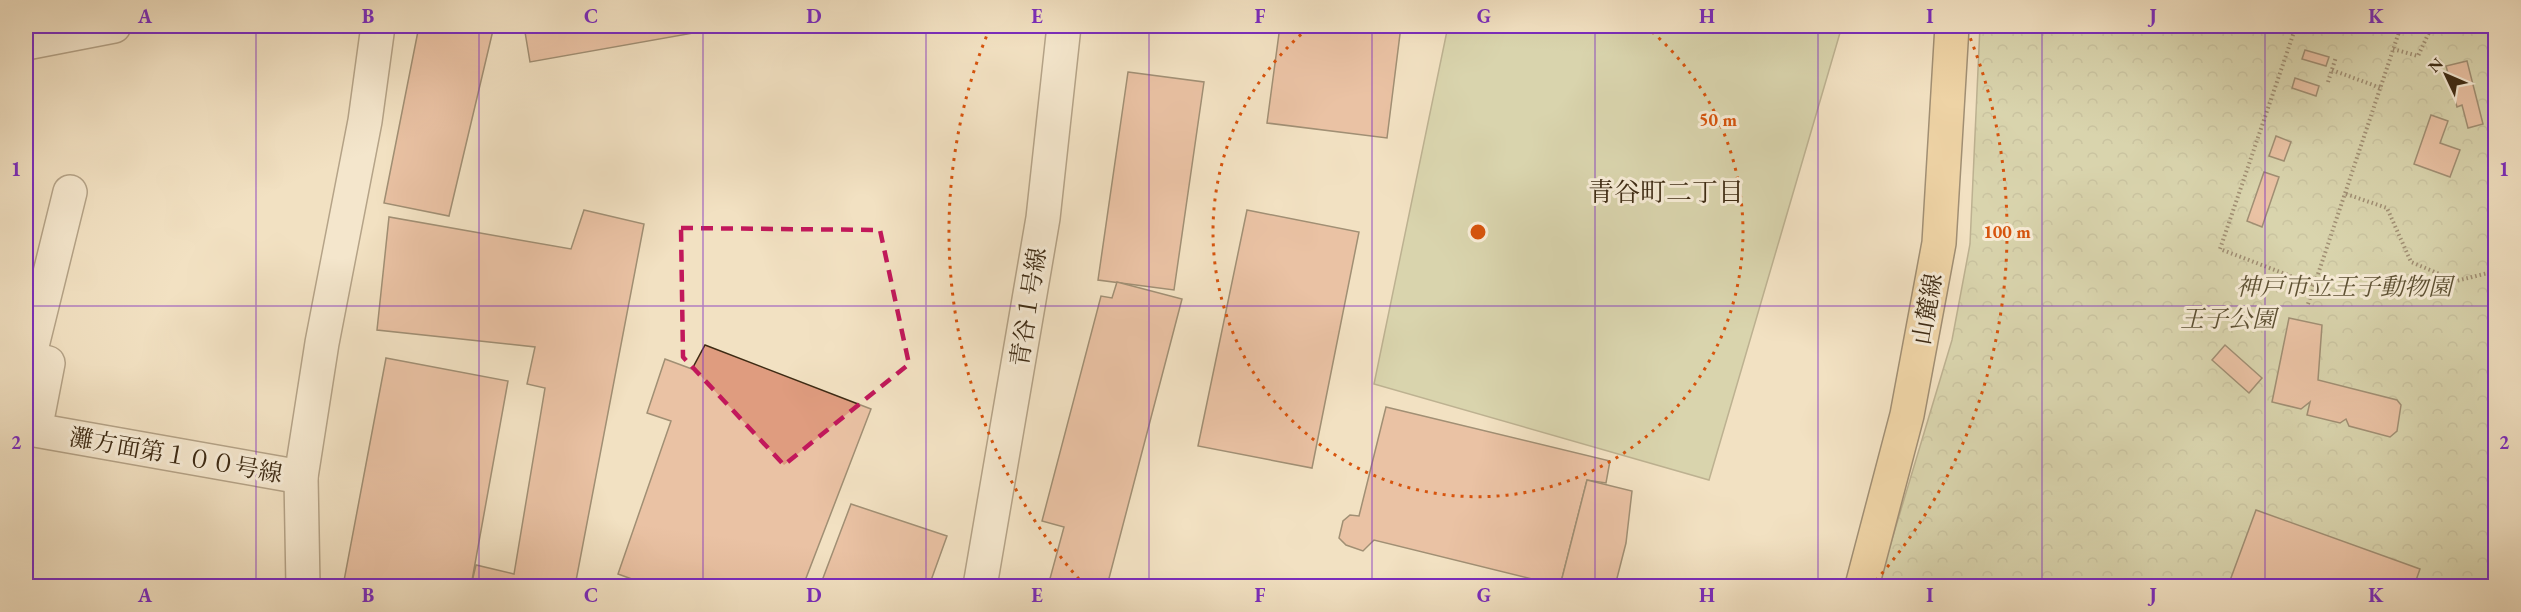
<svg xmlns="http://www.w3.org/2000/svg" width="2521" height="612" font-family="'EB Garamond','Noto Serif JP',serif">
<defs>
<pattern id="forest-crowns" width="20" height="18" patternUnits="userSpaceOnUse" patternTransform="scale(1.5)"><rect width="20" height="18" fill="#bac393"/><path d="M2 6a3 3 0 1 1 6 0M12 15a3 3 0 1 1 6 0" fill="none" stroke="#999f77"/></pattern>
</defs>
<rect width="100%" height="100%" fill="#f2e1c2"/>
<filter id="stains"><feTurbulence type="fractalNoise" baseFrequency=".00333" numOctaves="4"/><feColorMatrix values="0 0 0 0 .2 0 0 0 0 .09 0 0 0 0 .02 0 0 0 .5 -.17"/></filter>
<radialGradient id="worn" r=".72"><stop offset=".6" stop-color="#630" stop-opacity="0"/><stop offset="1" stop-color="#630" stop-opacity=".3"/></radialGradient>
<path fill="#bac393" stroke="#7c7754" stroke-width="1.5" d="M1448,26H1842L1709,480L1374,384Z"/>
<path fill="url(#forest-crowns)" stroke="#7c7754" stroke-width="1.5" d="M1980,26H2495V586H1878L1952,340L1970,244Z"/>
<g fill="#df9c7f" stroke="#3e2b14" stroke-width="1.5">
<path d="M419,26H494L449,216L384,203Z"/>
<path d="M524,26H715L716,29L530,62Z"/>
<path d="M1280,26H1401L1387,138L1267,123Z"/>
<path d="M2305,50L2329,57L2326,66L2302,59Z"/>
<path d="M2467,61L2483,124L2468,128L2462,105L2457,107L2446,66Z"/>
<path d="M1128,72L1204,82L1174,290L1098,280Z"/>
<path d="M2295,78L2319,86L2316,96L2292,88Z"/>
<path d="M2431,115L2448,121L2440,143L2460,150L2450,177L2414,164Z"/>
<path d="M2276,136L2291,142L2284,161L2269,156Z"/>
<path d="M2264,172L2279,177L2262,227L2247,221Z"/>
<path d="M584,210L644,224L575,586H471L476,565L514,574L545,388L527,384L535,347L377,330L389,217L571,249Z"/>
<path d="M1247,210L1359,232L1312,468L1198,446Z"/>
<path d="M1117,282L1182,299L1107,586H1048L1064,527L1042,521L1101,296L1112,298Z"/>
<path d="M2289,318L2322,325L2318,380L2397,400L2401,405L2397,431L2390,437L2349,426L2346,419L2340,423L2307,415L2310,402L2301,409L2272,402Z"/>
<path d="M705,345L871,409L803,586H651L618,574L671,421L647,413L665,359L692,369Z"/>
<path d="M2225,345L2262,378L2249,393L2212,360Z"/>
<path d="M386,358L508,381L471,586H343Z"/>
<path d="M1386,407L1610,461L1606,483L1587,480L1560,586L1374,540L1363,551L1346,545L1339,538L1343,521L1350,515L1359,516Z"/>
<path d="M1587,480L1632,491L1626,543L1615,586H1560Z"/>
<path d="M851,504L947,536L929,586H820Z"/>
<path d="M2256,510L2420,569L2414,586H2228Z"/>
</g>
<g fill="none" stroke-linecap="round" stroke-linejoin="round">
<g stroke="#6b5840" stroke-width="36">
<g id="minor">
<path d="M26,43L114,26"/>
<path d="M26,357L48,363L35,430L301,477"/>
<path d="M29,358L70,192"/>
<path d="M303,586L301,477L322,343L365,121L378,26"/>
<path d="M980,586L1043,218L1064,26"/>
</g>
</g>
<g stroke="#3e2b14" stroke-width="36">
<path id="major" d="M1862,586L1907,415L1939,243L1952,26"/>
</g>
<g stroke="#3e2b14" stroke-width="4" stroke-dasharray="1.5 3" stroke-linecap="butt">
<path d="M2296,26L2220,249L2314,285"/>
<path d="M2393,49L2418,56L2432,26"/>
<path d="M2332,70L2381,88"/>
<path d="M2328,82L2336,57"/>
<path d="M2346,194L2387,208L2411,262L2456,281L2496,271"/>
<path d="M2308,304L2401,26"/>
<path d="M2495,586L2496,584"/>
</g>
<use href="#minor" stroke="#f7ecd7" stroke-width="33"/>
<use href="#major" stroke="#e9c081" stroke-width="33"/>
</g>
<path d="M0 0H2521V612H0ZM681,228L880,230L909,364L784,465L683,357Z" fill="#f2e1c2" fill-opacity=".55" fill-rule="evenodd"/>
<path fill="none" stroke="#c2185b" stroke-width="4.5" stroke-dasharray="12 8" stroke-linejoin="round" d="M681,228L880,230L909,364L784,465L683,357Z"/>
<path fill="none" stroke="#7b2cbf" stroke-width="1.5" stroke-opacity="0.55" d="M256,26V586M479,26V586M703,26V586M926,26V586M1149,26V586M1372,26V586M1595,26V586M1818,26V586M2042,26V586M2265,26V586M26,306H2496"/>
<g fill="none" stroke="#d7540d" stroke-width="3" stroke-dasharray="3 6">
<path d="M1645 26A265 265 0 1 1 1311 26"/>
<path d="M1085 586A529 529 0 0 1 989 30M1967 30A529 529 0 0 1 1871 586"/>
</g>
<g text-anchor="middle" dominant-baseline="central" stroke-width="6" stroke-linejoin="round" paint-order="stroke">
<g font-size="24" font-style="italic" fill="#5d5134" stroke="#f7ecd7">
<text x="2344" y="286">神戸市立王子動物園</text>
<text x="2228" y="318">王子公園</text>
</g>
<g font-size="24" fill="#3e2b14" stroke="#f7ecd7">
<text transform="translate(1028 307) rotate(-81)">青谷１号線</text>
<text transform="translate(1927 309) rotate(-80)">山麓線</text>
<text transform="translate(176 455) rotate(10)">灘方面第１００号線</text>
</g>
<g font-size="26" fill="#3e2b14" stroke="#f7ecd7">
<text x="1666" y="192">青谷町二丁目</text>
</g>
</g>
<circle cx="1478" cy="232" r="9" fill="#d7540d" stroke="#f7ecd7" stroke-width="3"/>
<g font-size="18" text-anchor="middle" font-weight="bold" fill="#d7540d" stroke="#f7ecd7" stroke-width="6" stroke-linejoin="round" paint-order="stroke">
<text x="1718" y="126">50 m</text>
<text x="2007" y="238">100 m</text>
</g>
<rect width="2521" height="612" fill="none" stroke="#f2e1c2" stroke-width="66"/>
<g transform="translate(2446 75) rotate(314)" stroke="#f7ecd7" stroke-width="4.5" paint-order="stroke">
<path d="M0-4.5L10 22L0 15L-10 22Z" fill="#3e2b14"/>
<text y="-9" font-size="16" font-weight="bold" text-anchor="middle" fill="#3e2b14">N</text>
</g>
<rect x="33" y="33" width="2455" height="546" fill="none" stroke="#7b2cbf" stroke-width="2"/>
<g font-size="20" text-anchor="middle" font-weight="bold" fill="#7b2cbf">
<text x="145" y="23">A</text>
<text x="368" y="23">B</text>
<text x="591" y="23">C</text>
<text x="814" y="23">D</text>
<text x="1037" y="23">E</text>
<text x="1260" y="23">F</text>
<text x="1484" y="23">G</text>
<text x="1707" y="23">H</text>
<text x="1930" y="23">I</text>
<text x="2153" y="23">J</text>
<text x="2376" y="23">K</text>
<text x="16" y="176">1</text>
<text x="2504" y="176">1</text>
<text x="16" y="449">2</text>
<text x="2504" y="449">2</text>
<text x="145" y="602">A</text>
<text x="368" y="602">B</text>
<text x="591" y="602">C</text>
<text x="814" y="602">D</text>
<text x="1037" y="602">E</text>
<text x="1260" y="602">F</text>
<text x="1484" y="602">G</text>
<text x="1707" y="602">H</text>
<text x="1930" y="602">I</text>
<text x="2153" y="602">J</text>
<text x="2376" y="602">K</text>
</g>
<rect width="100%" height="100%" filter="url(#stains)"/>
<rect width="100%" height="100%" fill="url(#worn)"/>
</svg>
